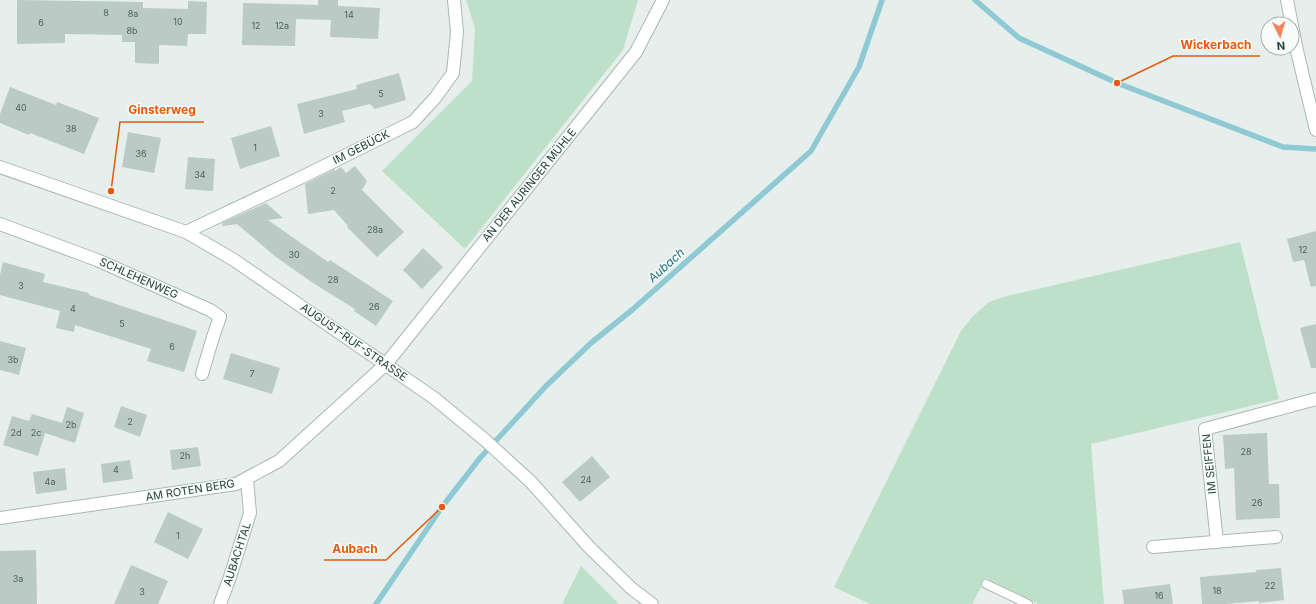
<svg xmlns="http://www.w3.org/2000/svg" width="1316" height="604" font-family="Inter,sans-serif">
<rect width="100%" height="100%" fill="#e6efeb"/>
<g fill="#bfe0c8">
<path d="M466,0H638L623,50L465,249L382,171L472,81L475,28Z"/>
<path d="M1240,242L1279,399L1091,444L1104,604H1038L986,578L972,604H870L834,587L961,331L973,316L989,302L1007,296Z"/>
<path d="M581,566L619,604H562Z"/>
</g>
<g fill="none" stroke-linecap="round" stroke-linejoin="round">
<g stroke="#8ec9d4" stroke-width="5.5">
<path d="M975,0L1019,38L1117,83L1283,147L1316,149"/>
<path d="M376,604L442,507L480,458L546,386L591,343L632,310L811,151L859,67L882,0"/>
</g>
</g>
<g fill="#bbcac4">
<path d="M17,0L143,2V8L188,9V1L207,2L206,34H188L187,46L159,45V64L135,63V42H122V35L65,34V43L17,44Z"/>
<path d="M318,0H338V6L380,8L378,39L330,37L331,20L296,19L295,46L242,45L243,3L318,5Z"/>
<path d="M399,73L406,100L375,109L370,104L342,111L345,122L304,134L297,104L357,89L356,85Z"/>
<path d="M10,87L56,105L57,102L99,118L84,154L30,133L29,135L0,123V114Z"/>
<path d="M271,126L280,156L240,169L231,138Z"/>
<path d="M128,132L161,138L154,173L122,167Z"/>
<path d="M188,157L215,159L213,191L185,189Z"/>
<path d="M355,166L367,181L362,190L404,232L377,257L347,227L348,226L334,210L308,214L305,184L335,169V171L341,167L346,173Z"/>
<path d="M266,203L283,218L268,220L328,262L330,260L393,301L376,326L354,311L355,309L313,283L276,257L237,224L223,226L222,223Z"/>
<path d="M1316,231V286L1311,287L1304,260L1293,262L1287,239Z"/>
<path d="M423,248L443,267L422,289L403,270Z"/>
<path d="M3,262L45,274L43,282L89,293V295L197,331L184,372L147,361L151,349L75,325L74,332L56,328L60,311L0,295V275Z"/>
<path d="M1316,324V368H1311L1300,328Z"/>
<path d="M0,341L26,348L19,375L0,370Z"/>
<path d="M231,353L280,368L272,394L223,379Z"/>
<path d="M121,406L147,415L140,437L114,427Z"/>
<path d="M67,407L84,413L75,443L45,433L38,456L3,445L12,416L29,421L32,414L62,423Z"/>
<path d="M1267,433L1269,484H1279L1280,518L1236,520L1234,468L1225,469L1223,435Z"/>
<path d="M198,447L201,466L172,470L170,450Z"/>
<path d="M592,456L610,477L580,502L562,482Z"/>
<path d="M130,460L133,479L103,483L101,464Z"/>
<path d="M65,468L67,490L36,494L33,472Z"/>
<path d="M168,512L203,529L188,559L154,542Z"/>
<path d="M36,550L37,604H0V551Z"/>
<path d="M131,565L168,581L158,604H114Z"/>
<path d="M1281,568L1284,600L1259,603V601L1227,604H1202L1200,577L1256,572V570Z"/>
<path d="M1170,584L1173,604H1124L1122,590Z"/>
</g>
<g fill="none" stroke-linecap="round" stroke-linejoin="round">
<g stroke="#a8b8b2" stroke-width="10">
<path id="service" d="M986,584L1028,604"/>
</g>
<g stroke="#a8b8b2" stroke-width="14">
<g id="minor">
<path d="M0,224L97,260L210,310L220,317L213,337L202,374"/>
<path d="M186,232L300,178L413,122L435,98L453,73L457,32L454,0"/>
<path d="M0,518L236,484L279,461L386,364L636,52L663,0"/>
<path d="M1217,542L1205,429L1316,399"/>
<path d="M1153,547L1276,537"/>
<path d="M220,604L230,577L250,513L247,479"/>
</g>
</g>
<g stroke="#a8b8b2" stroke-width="14">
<g id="tertiary">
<path d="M1287,0L1297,51L1316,130"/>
<path d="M0,167L186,232L234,260L434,398L485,440L531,482L589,547L631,588L652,604"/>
</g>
</g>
<use href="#service" stroke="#fff" stroke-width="8"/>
<use href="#minor" stroke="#fff" stroke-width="12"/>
<use href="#tertiary" stroke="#fff" stroke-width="12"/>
</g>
<g text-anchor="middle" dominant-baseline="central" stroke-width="3" stroke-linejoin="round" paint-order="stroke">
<g font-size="9" fill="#4a645c">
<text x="106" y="12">8</text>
<text x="133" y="13">8a</text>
<text x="349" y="14">14</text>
<text x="178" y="21">10</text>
<text x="41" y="22">6</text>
<text x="256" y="25">12</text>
<text x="282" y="25">12a</text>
<text x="132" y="30">8b</text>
<text x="381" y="93">5</text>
<text x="21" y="107">40</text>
<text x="321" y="113">3</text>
<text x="71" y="128">38</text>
<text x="255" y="147">1</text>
<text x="141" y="153">36</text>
<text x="200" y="174">34</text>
<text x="333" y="190">2</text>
<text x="375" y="229">28a</text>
<text x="1303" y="249">12</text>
<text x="294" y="254">30</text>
<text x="333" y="279">28</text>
<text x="21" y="285">3</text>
<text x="374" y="306">26</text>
<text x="73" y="308">4</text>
<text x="122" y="323">5</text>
<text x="172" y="346">6</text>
<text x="13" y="359">3b</text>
<text x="252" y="373">7</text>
<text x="130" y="421">2</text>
<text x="71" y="424">2b</text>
<text x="16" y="432">2d</text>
<text x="36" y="432">2c</text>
<text x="1246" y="451">28</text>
<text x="185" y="455">2h</text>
<text x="116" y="469">4</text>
<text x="586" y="479">24</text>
<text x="50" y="481">4a</text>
<text x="1257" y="502">26</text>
<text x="178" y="535">1</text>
<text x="18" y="578">3a</text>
<text x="1270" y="585">22</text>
<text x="1217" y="590">18</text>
<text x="142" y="591">3</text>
<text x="1159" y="595">16</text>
</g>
<g font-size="11" fill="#24423a" stroke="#f7fbf9">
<text transform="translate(361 147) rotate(-27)">IM GEBÜCK</text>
<text transform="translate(529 185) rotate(-51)">AN DER AURINGER MÜHLE</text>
<text transform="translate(139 278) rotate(24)">SCHLEHENWEG</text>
<text transform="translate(354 342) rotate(35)">AUGUST-RUF-STRASSE</text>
<text transform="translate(1209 464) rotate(-96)">IM SEIFFEN</text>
<text transform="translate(190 490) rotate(-9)">AM ROTEN BERG</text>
<text transform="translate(237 554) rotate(-72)">AUBACHTAL</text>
</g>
<g font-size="12" font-style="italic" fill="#1c6f80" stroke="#f7fbf9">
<text transform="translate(666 265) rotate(-42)">Aubach</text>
</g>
</g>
<path fill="none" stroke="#e8590c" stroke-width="1.5" d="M1117 83L1173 56H1260M111 191L120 122H204M442 507L386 560H324"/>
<g fill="#e8590c" stroke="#f7fbf9" stroke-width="1.5">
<circle cx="1117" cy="83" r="4"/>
<circle cx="111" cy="191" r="4"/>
<circle cx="442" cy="507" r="4"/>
</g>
<g font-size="12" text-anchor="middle" font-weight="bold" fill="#e8590c" stroke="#f7fbf9" stroke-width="3" stroke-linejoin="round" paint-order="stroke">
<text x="1216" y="49">Wickerbach</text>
<text x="162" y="114">Ginsterweg</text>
<text x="355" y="553">Aubach</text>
</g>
<g transform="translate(1280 36) rotate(175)"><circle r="19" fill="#f7fbf9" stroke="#a3b1ad"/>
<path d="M0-3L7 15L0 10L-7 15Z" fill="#f4845f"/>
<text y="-6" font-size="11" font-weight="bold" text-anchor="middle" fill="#24423a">N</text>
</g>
</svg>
